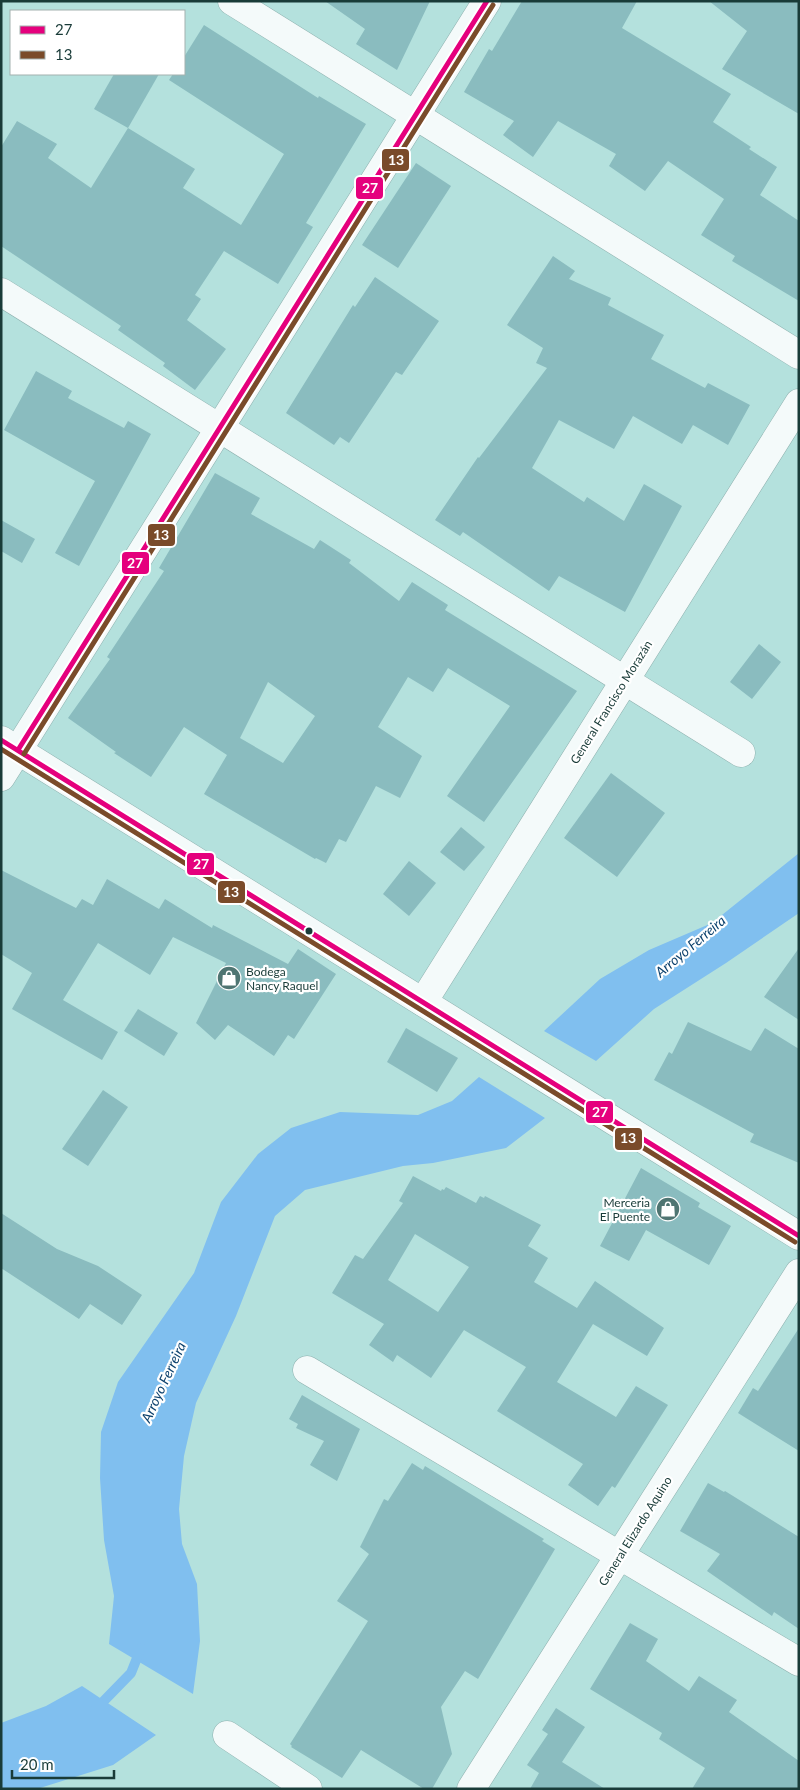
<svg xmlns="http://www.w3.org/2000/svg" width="800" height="1790" font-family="Lato,sans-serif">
<rect width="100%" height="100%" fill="#b4e1dd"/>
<g fill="#80bfef">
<path d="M799,853V913L726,963L654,1009L596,1061L544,1031L600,979L649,950L712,923Z"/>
<path d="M479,1077L545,1118L506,1148L433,1163L403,1166L305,1190L275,1216L236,1316L196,1403L184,1456L179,1509L182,1544L197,1584L200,1641L193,1694L109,1644L114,1596L104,1540L100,1478L101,1432L118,1382L194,1273L221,1202L258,1154L291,1128L340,1112L418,1115L452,1101Z"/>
<path d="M82,1686L156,1735L113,1765L40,1788H1V1723L46,1706Z"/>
</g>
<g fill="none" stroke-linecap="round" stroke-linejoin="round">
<path stroke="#80bfef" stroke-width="10" d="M95,1710L131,1673L141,1648"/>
</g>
<g fill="#8abcbf" fill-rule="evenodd">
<path d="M325,1H430L397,70L356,44L365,29Z"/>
<path d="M522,1H637L622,28L731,94L713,122L751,147L749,149L777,167L760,195L799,221V301L732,261L735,256L701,235L724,199L668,161L645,191L609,166L616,154L558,121L533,157L503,135L514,121L464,92L489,49L492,51Z"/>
<path d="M709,1H799V114L722,69L747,31Z"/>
<path d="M204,25L318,98L319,96L366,124L306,223L313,227L278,284L224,251L195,295L201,299L187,320L226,349L195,390L163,366L165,363L118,330L121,326L1,246V147L17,121L57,144L48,158L91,188L128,128L195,169L183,188L241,225L284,154L169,80L173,74H184V57Z"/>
<path d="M114,74H159L128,128L94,109Z"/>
<path d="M416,163L451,186L398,268L362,245Z"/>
<path d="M553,256L575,271L569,279L611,298L608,305L664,335L651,359L705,388L708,383L750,405L728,445L693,425L682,444L633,416L614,449L559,420L532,468L584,502L587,497L624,521L644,484L682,506L625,612L559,576L549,591L463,532L460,536L435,520L478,457L479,458L547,368L536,363L543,348L507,325Z"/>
<path d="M375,277L439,321L402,375L396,372L349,443L340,437L334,445L286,413L353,305L355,307Z"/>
<path d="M36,371L72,391L68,398L124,428L128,421L151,434L79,566L55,553L95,481L4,430Z"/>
<path d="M215,473L260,498L251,514L314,549L320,540L351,560L349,563L399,601L412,582L448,605L445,610L577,691L484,822L447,796L510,706L448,668L433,692L408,677L378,727L422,756L400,798L376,786L346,842L339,839L326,863L316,858L315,859L204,794L227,755L184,727L151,777L114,753L116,752L68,718L110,659L107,657L164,571L159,568ZM268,682L315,716L283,763L240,738Z"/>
<path d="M1,520L35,539L22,563L1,551Z"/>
<path d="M759,644L781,662L752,699L730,682Z"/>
<path d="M611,773L665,813L617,877L564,838Z"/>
<path d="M461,827L485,847L464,871L440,852Z"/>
<path d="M409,861L436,883L409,916L383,894Z"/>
<path d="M1,870L76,908L82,899L93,905L107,879L159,909L165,899L212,928L213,925L288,964L298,949L336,974L294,1039L288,1035L274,1056L228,1025L215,1040L196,1023L226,963L173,937L150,975L98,943L63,1000L118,1032L102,1060L12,1009L32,973L1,954Z"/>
<path d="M799,948V1020L764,997Z"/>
<path d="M138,1009L178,1033L164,1056L124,1031Z"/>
<path d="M688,1022L751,1051L765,1028L799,1049V1163L750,1142L754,1134L654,1080L669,1052L672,1054Z"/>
<path d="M406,1028L458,1058L437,1092L387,1062Z"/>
<path d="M103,1090L128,1107L88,1166L62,1149Z"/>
<path d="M641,1168L700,1203L698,1207L731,1226L709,1265L646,1230L629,1261L600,1246Z"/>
<path d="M413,1176L441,1191L442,1189L444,1190L446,1187L476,1203L480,1196L484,1198L485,1196L541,1225L528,1246L548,1258L534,1282L577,1308L595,1281L664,1328L647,1356L593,1324L557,1382L616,1417L636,1386L668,1405L615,1488L612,1486L598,1506L568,1485L583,1464L497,1411L526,1367L464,1330L431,1378L397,1355L393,1362L369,1345L384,1324L332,1293L355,1255L363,1259L403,1203L399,1201ZM415,1234L469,1267L438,1312L388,1280Z"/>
<path d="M1,1213L57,1249L98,1266L142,1295L122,1325L90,1304L79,1319L1,1268Z"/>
<path d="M799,1328V1451L738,1413L753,1388L758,1391Z"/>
<path d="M302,1395L360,1429L337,1481L310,1465L324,1441L296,1428L298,1424L289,1419Z"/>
<path d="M412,1463L423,1470L425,1466L544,1539L542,1541L555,1549L478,1679L465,1671L441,1707L452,1754L432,1789H424L361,1750L342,1778L291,1747L292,1746L290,1744L368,1621L337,1601L369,1554L360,1547L384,1499L388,1501Z"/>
<path d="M708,1483L724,1492L725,1491L799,1537V1629L774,1612L772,1616L707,1571L720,1554L680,1531Z"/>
<path d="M630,1623L658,1639L646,1661L689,1691L699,1676L737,1700L729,1712L799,1761V1789H692L705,1768L659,1739L662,1733L590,1689Z"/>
<path d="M556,1708L585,1727L562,1762L605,1789H530L539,1773L527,1765L548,1734L542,1730Z"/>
</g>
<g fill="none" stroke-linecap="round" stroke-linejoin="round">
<g stroke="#8db0ae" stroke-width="29">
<g id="minor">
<path d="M232,1L799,355"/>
<path d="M1,292L741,753"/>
<path d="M1,777L18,750"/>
<path d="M423,1002L799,403"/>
<path d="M307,1370L799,1662"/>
<path d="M227,1735L308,1789"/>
<path d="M471,1789L799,1273"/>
</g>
</g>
<g stroke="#8db0ae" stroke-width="29">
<g id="tertiary">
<path d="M1,740L799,1236"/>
<path d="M18,750L487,1"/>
</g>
</g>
<use href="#minor" stroke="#f4fafa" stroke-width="28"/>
<use href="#tertiary" stroke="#f4fafa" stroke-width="28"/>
<g stroke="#fff" stroke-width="9">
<g id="bus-1">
<path d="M1,740L799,1236"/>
<path d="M18,750L487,1"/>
</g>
</g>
<g stroke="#fff" stroke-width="9">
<g id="bus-2">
<path d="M1,749L795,1242"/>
<path d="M24,754L493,5"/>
</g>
</g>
<use href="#bus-1" stroke="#e5007d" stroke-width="5"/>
<use href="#bus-2" stroke="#7a4b2a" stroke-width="5"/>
</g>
<defs>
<g id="shop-disc" transform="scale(1.25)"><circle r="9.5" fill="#4f7572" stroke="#fff"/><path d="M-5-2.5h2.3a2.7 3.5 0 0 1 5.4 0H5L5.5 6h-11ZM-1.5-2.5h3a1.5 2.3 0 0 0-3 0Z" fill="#fff"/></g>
</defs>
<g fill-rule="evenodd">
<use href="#shop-disc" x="229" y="978"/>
<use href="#shop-disc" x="668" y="1209"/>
</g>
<circle fill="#193b38" stroke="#fff" stroke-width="2" cx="309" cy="931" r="4.5"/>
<g text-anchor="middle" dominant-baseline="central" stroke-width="4.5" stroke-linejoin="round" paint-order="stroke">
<g font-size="12" fill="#193b38" stroke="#fff">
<text transform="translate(611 702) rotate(-58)">General Francisco Morazán</text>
<text transform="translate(635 1531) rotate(-58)">General Elizardo Aquino</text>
</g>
<g font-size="12" fill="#193b38" stroke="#fff" text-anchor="start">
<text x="246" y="971">Bodega<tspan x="246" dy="14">Nancy Raquel</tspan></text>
<text x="650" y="1202" text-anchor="end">Merceria<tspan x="650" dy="14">El Puente</tspan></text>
</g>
<g font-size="14" font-style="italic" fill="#0d426e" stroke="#fff">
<text transform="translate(690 946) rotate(-40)">Arroyo Ferreira</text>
<text transform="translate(163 1382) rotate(-65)">Arroyo Ferreira</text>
</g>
</g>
<g stroke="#fff" stroke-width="2">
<rect x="381" y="148" width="29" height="24" rx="5" fill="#7a4b2a"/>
<rect x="355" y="176" width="29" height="24" rx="5" fill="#e5007d"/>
<rect x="147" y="523" width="29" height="24" rx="5" fill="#7a4b2a"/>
<rect x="121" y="551" width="29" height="24" rx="5" fill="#e5007d"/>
<rect x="186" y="852" width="29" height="24" rx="5" fill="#e5007d"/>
<rect x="217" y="880" width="29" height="24" rx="5" fill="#7a4b2a"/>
<rect x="585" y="1100" width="29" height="24" rx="5" fill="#e5007d"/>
<rect x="614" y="1127" width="29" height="24" rx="5" fill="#7a4b2a"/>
</g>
<g font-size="14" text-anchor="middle" font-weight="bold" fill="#fff">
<text x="396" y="165">13</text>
<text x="370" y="193">27</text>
<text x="161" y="540">13</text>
<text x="135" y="568">27</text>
<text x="201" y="869">27</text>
<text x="231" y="897">13</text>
<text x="600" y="1117">27</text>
<text x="628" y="1143">13</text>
</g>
<rect width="800" height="1790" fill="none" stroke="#193b38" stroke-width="5"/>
<rect x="10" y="10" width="175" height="65" fill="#ffffff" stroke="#a3b1af"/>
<rect x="20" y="26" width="25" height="8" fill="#e5007d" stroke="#a3b1af"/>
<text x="55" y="35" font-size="15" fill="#193b38">27</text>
<rect x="20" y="51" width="25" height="8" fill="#7a4b2a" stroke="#a3b1af"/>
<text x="55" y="60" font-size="15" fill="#193b38">13</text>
<path d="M12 1770v8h102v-8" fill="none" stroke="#193b38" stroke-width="2.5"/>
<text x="20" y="1770" font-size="15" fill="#193b38" stroke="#ffffff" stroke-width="4" paint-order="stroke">20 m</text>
</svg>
